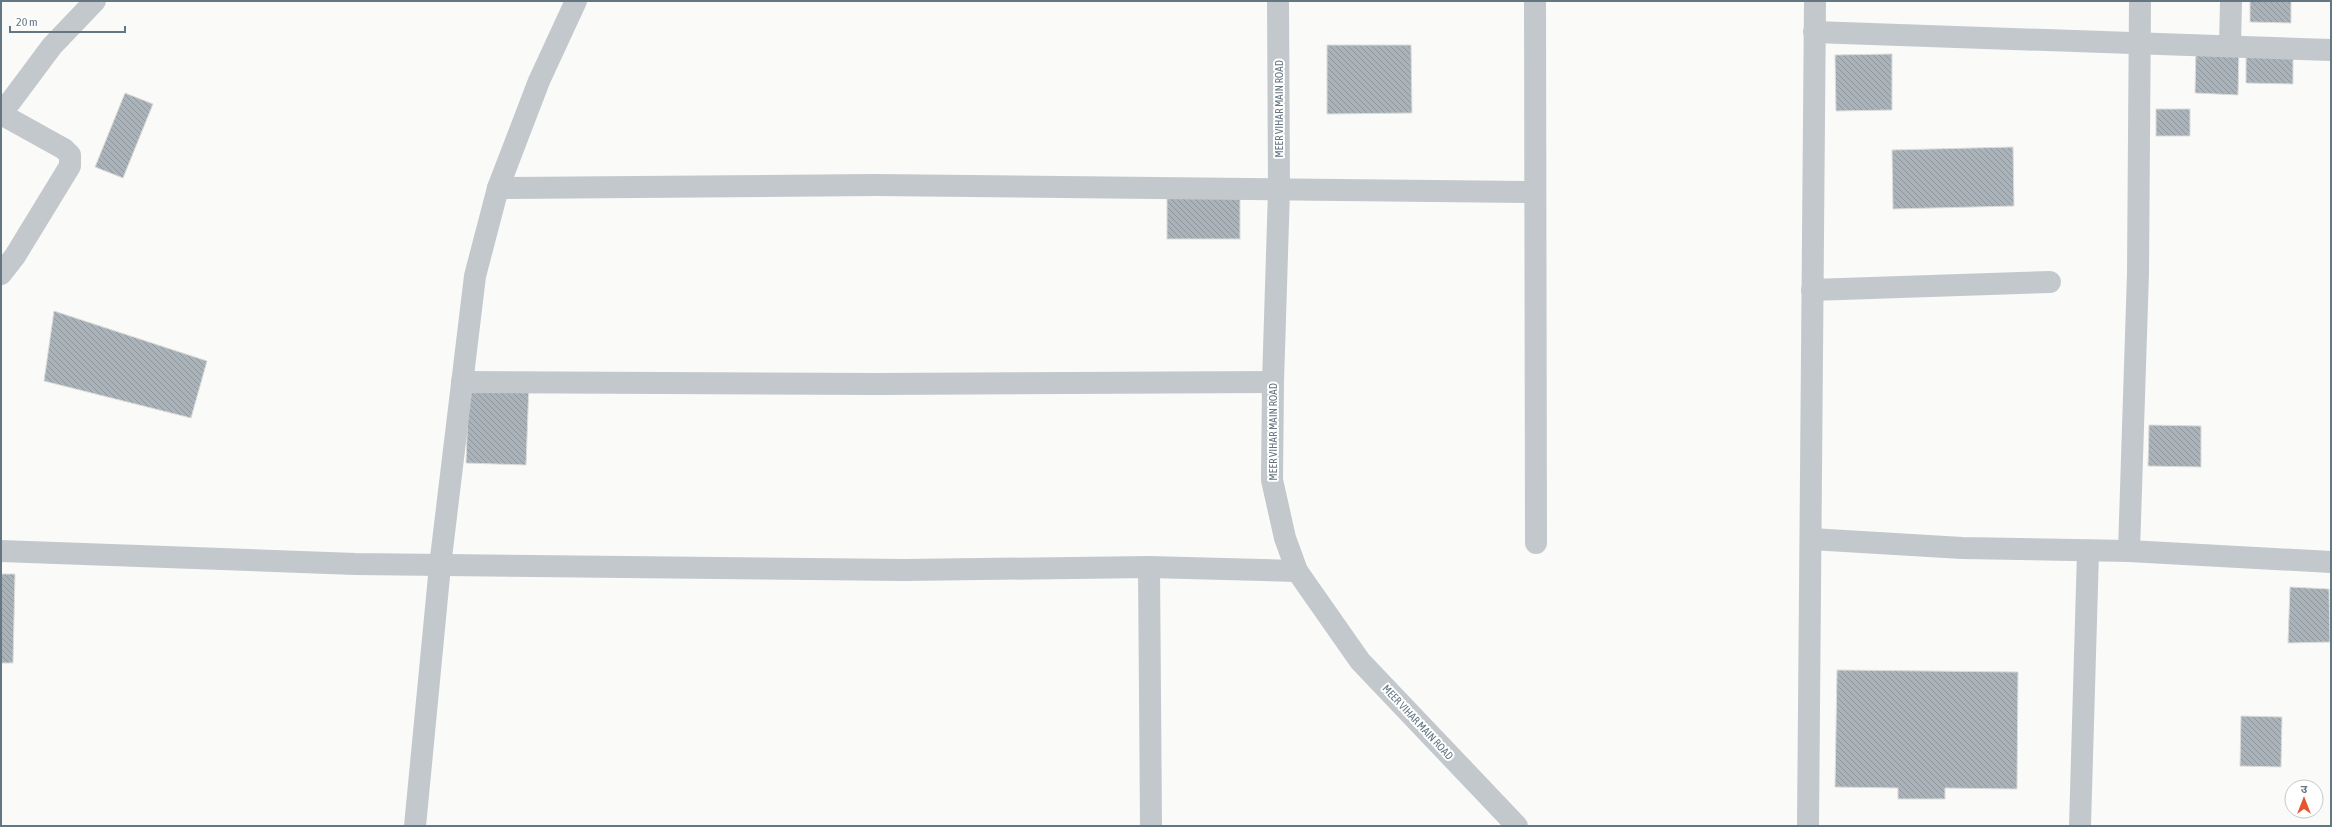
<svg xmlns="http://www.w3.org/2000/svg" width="2332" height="827" font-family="'Asap Condensed','Noto Sans Devanagari',sans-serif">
<defs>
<pattern id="building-back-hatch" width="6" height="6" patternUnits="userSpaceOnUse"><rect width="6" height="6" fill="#aab3b9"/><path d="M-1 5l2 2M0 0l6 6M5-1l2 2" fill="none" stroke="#8e969c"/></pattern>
</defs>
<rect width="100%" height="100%" fill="#fafaf8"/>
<g fill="url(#building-back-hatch)" stroke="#dcdcda">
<path d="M2250,1H2291V23L2250,22Z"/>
<path d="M1327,45H1411L1412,113L1327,114Z"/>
<path d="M2196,47H2239L2238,95L2195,93Z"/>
<path d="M2246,53L2293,54V84L2246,83Z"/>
<path d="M1892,54V110L1836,111L1835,55Z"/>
<path d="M125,93L153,104L123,178L95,167Z"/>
<rect x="2156" y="109" width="34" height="27"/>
<path d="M2013,147L2014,206L1893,209L1892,150Z"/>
<rect x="1167" y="197" width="73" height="42"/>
<path d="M54,311L207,361L191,418L44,381Z"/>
<path d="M469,382L529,384L526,465L466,463Z"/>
<path d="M2149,425L2201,426V467L2148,466Z"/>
<path d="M1,574H15L13,663H1Z"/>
<path d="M2290,587L2329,589L2330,642L2288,643Z"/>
<path d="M1837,670L2018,672L2017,789L1945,788V799H1898V788L1835,787Z"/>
<path d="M2241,716L2282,717L2281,767L2240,766Z"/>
</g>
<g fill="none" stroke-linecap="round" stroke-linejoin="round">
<g stroke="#c3c8cc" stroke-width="22">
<path d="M1278,1L1279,190L1273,382L1272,480L1285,538L1297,571L1360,661L1517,826"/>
<path d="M1535,1L1536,543"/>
<path d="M1814,32L2331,50"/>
<path d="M2230,46L2231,1"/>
<path d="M1,112L11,101L52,46L95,1"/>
<path d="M1,114L64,149L70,155V166L15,256L1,274"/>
<path d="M498,188L876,185L1535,192"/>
<path d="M1812,290L2050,282"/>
<path d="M462,382L877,384L1273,382"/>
<path d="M1811,539L1962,548L2129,551L2331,562"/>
<path d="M1,551L355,564L904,570L1149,567L1297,571"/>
<path d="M2129,551L2138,273L2140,1"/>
<path d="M1149,567L1151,826"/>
<path d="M415,826L440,566L475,276L498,188L539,81L576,1"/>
<path d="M1808,826L1815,1"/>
<path d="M2080,826L2088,552"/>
</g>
</g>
<g text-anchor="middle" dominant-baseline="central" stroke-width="4" stroke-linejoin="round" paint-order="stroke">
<g font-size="11" fill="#657683" stroke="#fff">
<text transform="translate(1279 109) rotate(-90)">MEER VIHAR MAIN ROAD</text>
<text transform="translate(1273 432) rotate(-90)">MEER VIHAR MAIN ROAD</text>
<text transform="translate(1418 722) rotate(47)">MEER VIHAR MAIN ROAD</text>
</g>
</g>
<rect width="2332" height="827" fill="none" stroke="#657683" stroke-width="4"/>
<g transform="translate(2304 799)"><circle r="19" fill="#ffffff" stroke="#c1c8cd"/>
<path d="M0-3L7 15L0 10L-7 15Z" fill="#e4572e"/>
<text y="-6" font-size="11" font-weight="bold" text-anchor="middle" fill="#657683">उ</text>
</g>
<path d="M10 26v6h115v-6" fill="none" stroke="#657683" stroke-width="2"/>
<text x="16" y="26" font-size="12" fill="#657683" stroke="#ffffff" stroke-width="3" paint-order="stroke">20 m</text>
</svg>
